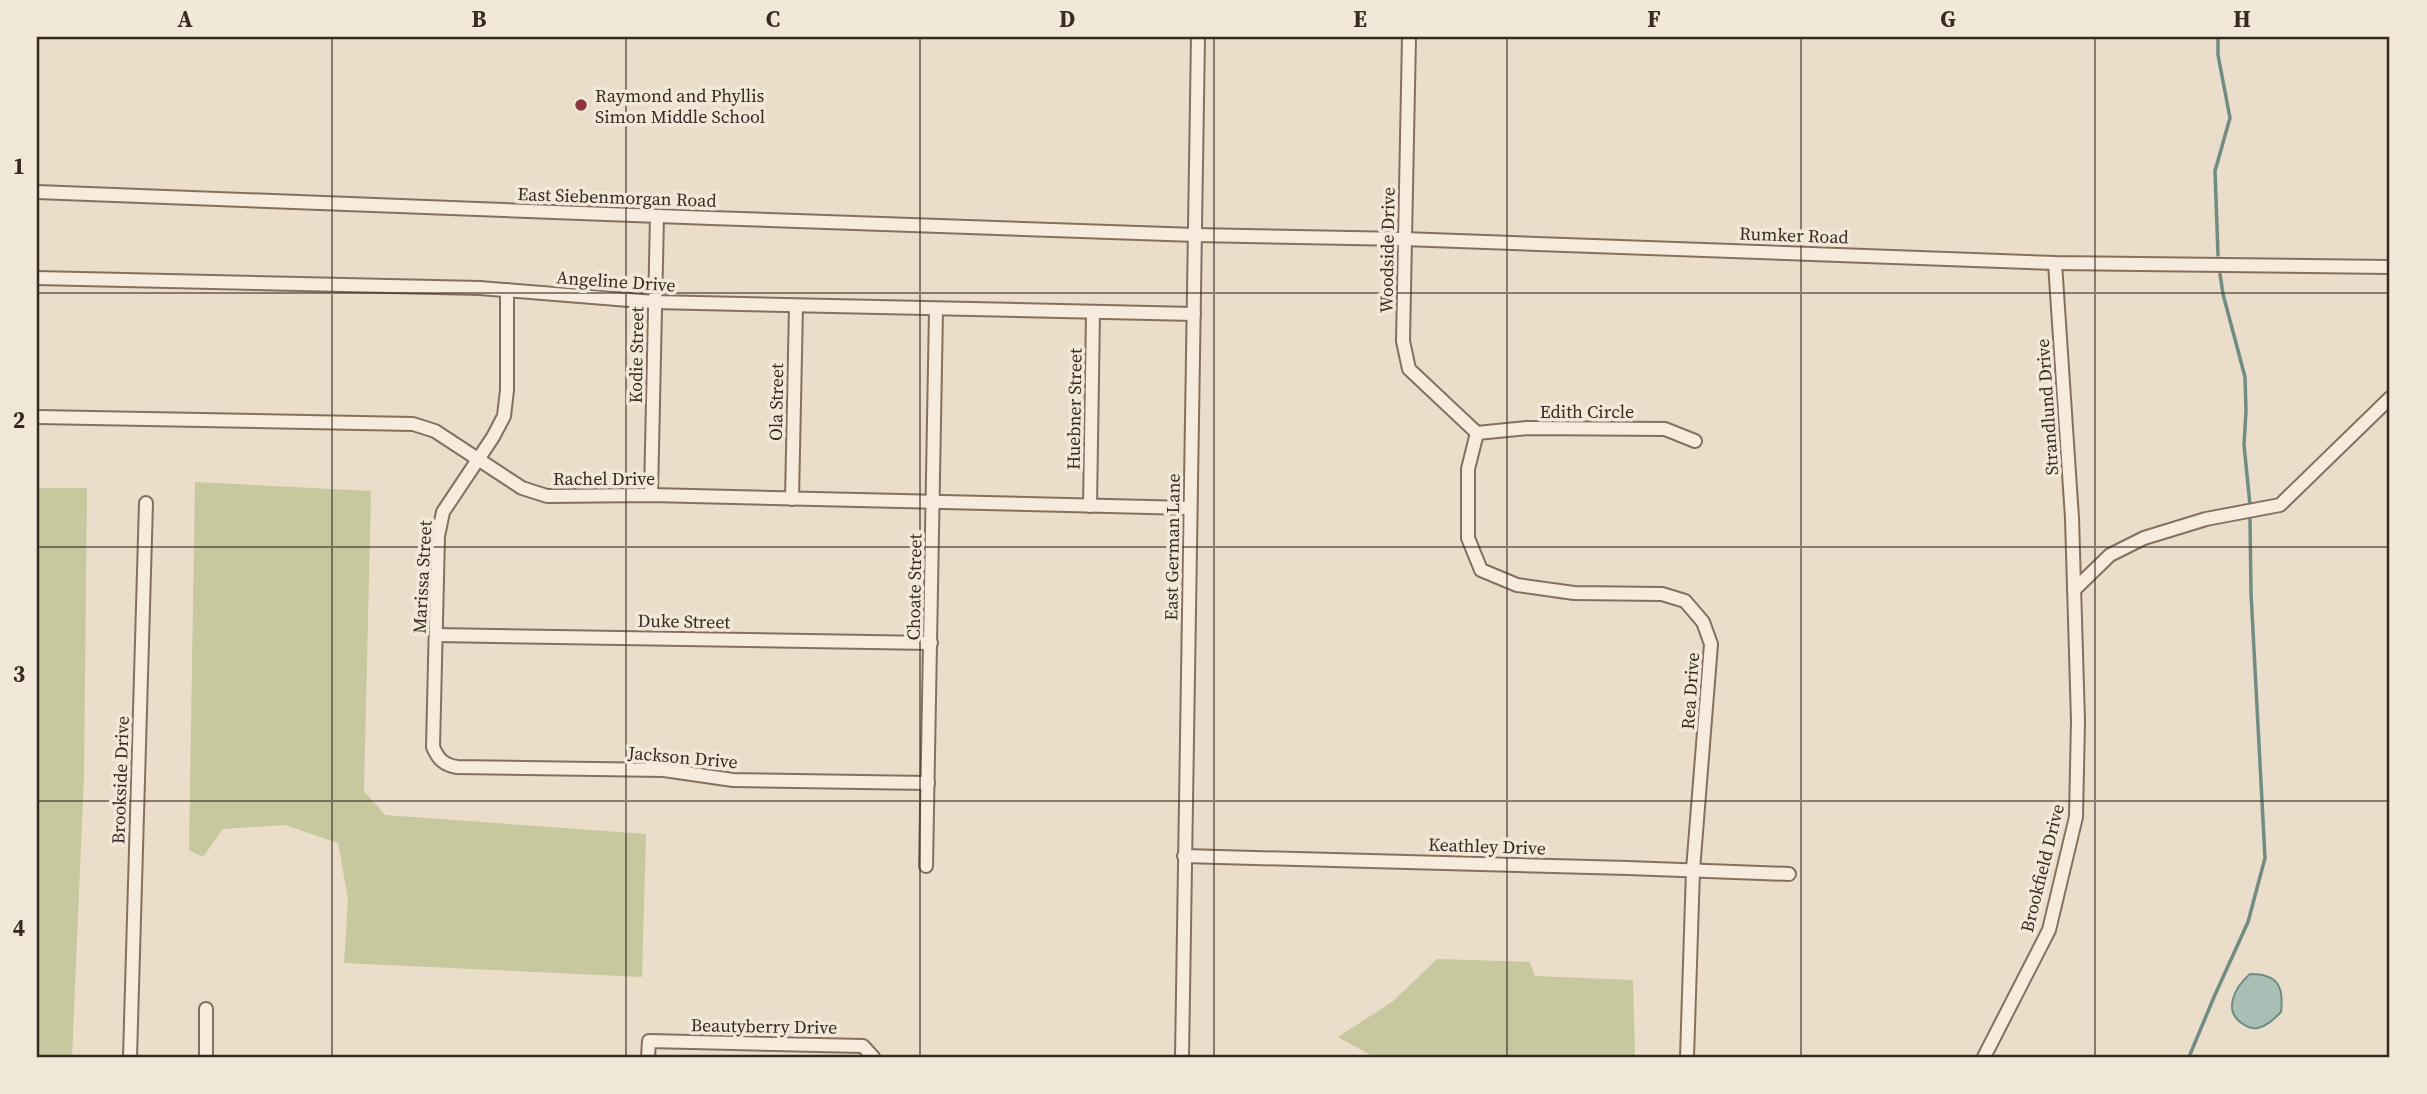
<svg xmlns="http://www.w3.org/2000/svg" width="2427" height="1094" font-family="'Source Serif 4',serif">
<rect width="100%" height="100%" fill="#eaddc9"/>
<g fill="#c7c89e">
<path d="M195,482L371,491L364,791L385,815L646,834L642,977L344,963L348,899L338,843L285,825L223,829L203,857L189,850Z"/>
<path d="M37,488H87L84,776L72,1057H37Z"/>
<path d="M1437,959L1530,962L1535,976L1633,980L1635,1057H1374L1338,1037L1392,1002Z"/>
</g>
<path fill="#a9bfb6" stroke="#718d83" stroke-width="2" d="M2250,974C2278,974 2284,986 2281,1012C2274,1019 2267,1026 2258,1028C2253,1029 2247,1027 2243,1024C2222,1011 2235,987 2250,974Z"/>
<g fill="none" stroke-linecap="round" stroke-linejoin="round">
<g stroke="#718d83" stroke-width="3.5">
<path d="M2218,255L2215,171L2230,118L2218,55V37"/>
<path d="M2220,274L2223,294L2245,377L2246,411L2244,445L2250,505"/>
<path d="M2189,1057L2214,997L2248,922L2265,858L2251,593L2250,519"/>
</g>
<g stroke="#857060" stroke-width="16">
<g id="minor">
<path d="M1409,37L1403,341L1409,369L1477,433"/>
<path d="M37,192L711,218L1196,235L1404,239L2055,263L2390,267"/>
<path d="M37,278L480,288L654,302L1194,314"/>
<path d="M507,290V390L504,416L493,437L443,512L438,536L433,747C438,759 444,765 457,767L664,770L733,780L928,783"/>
<path d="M37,417L413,424L435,431L522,488L547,496L651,495L1190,508"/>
<path d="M1477,433L1468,469V538L1481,570L1517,585L1574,593L1662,594L1685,601L1703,622L1711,644L1693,870L1687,1057"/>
<path d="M1477,433L1527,428L1665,429L1695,441"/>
<path d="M651,495L657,216"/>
<path d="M792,499L796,306"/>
<path d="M1090,506L1093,313"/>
<path d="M2074,590L2110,555L2144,538L2206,519L2280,505L2390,398"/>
<path d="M436,635L931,643"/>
<path d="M1184,856L1628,868L1789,874"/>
<path d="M926,866L936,310"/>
<path d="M130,1057L146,503"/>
<path d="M206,1057V1009"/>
<path d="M648,1057L649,1041L863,1046L873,1057"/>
<path d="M1182,1057L1198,37"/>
<path d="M1984,1057L2049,930L2076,817L2078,721L2072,518L2055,263"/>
</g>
</g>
<use href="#minor" stroke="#f6ebdc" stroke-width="12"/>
</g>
<path fill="none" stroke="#372a22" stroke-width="2" stroke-opacity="0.55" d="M332,37V1057M626,37V1057M920,37V1057M1214,37V1057M1507,37V1057M1801,37V1057M2095,37V1057M37,293H2390M37,547H2390M37,801H2390"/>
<circle fill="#8e3640" stroke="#f2e8d8" stroke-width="2.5" cx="581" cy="105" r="7"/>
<g text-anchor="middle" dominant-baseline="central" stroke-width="7" stroke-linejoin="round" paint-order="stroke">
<g font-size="18" fill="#372a22" stroke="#f2e8d8" text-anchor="start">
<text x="595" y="95">Raymond and Phyllis<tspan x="595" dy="21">Simon Middle School</tspan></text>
</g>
<g font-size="18" fill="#372a22" stroke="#f2e8d8">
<text transform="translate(617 197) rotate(2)">East Siebenmorgan Road</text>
<text transform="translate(1794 235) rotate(2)">Rumker Road</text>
<text transform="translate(1387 250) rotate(-89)">Woodside Drive</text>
<text transform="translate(616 281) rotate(4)">Angeline Drive</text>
<text transform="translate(636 355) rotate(-89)">Kodie Street</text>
<text transform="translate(776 402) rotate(-89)">Ola Street</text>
<text transform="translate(2047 407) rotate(-94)">Strandlund Drive</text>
<text transform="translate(1074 409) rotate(-89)">Huebner Street</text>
<text x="1587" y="411">Edith Circle</text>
<text x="604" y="478">Rachel Drive</text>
<text transform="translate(1172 547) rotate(-89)">East German Lane</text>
<text transform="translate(422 577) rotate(-87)">Marissa Street</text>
<text transform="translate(914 587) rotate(-89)">Choate Street</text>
<text transform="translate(684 621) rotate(1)">Duke Street</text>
<text transform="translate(1690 691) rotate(-86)">Rea Drive</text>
<text transform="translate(683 757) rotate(5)">Jackson Drive</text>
<text transform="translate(120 780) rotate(-88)">Brookside Drive</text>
<text transform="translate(1487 846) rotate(2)">Keathley Drive</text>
<text transform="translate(2042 868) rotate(-76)">Brookfield Drive</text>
<text transform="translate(764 1026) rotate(1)">Beautyberry Drive</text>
</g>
</g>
<rect width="2427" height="1094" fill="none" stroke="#f2e8d8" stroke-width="77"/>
<rect x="38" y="38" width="2350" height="1018" fill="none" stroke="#372a22" stroke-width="2.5"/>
<g font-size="23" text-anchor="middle" font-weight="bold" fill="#372a22">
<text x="185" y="27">A</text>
<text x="479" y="27">B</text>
<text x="773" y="27">C</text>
<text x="1067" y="27">D</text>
<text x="1360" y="27">E</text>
<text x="1654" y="27">F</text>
<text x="1948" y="27">G</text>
<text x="2242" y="27">H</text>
<text x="19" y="174">1</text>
<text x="19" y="428">2</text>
<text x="19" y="682">3</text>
<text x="19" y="936">4</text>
</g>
</svg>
